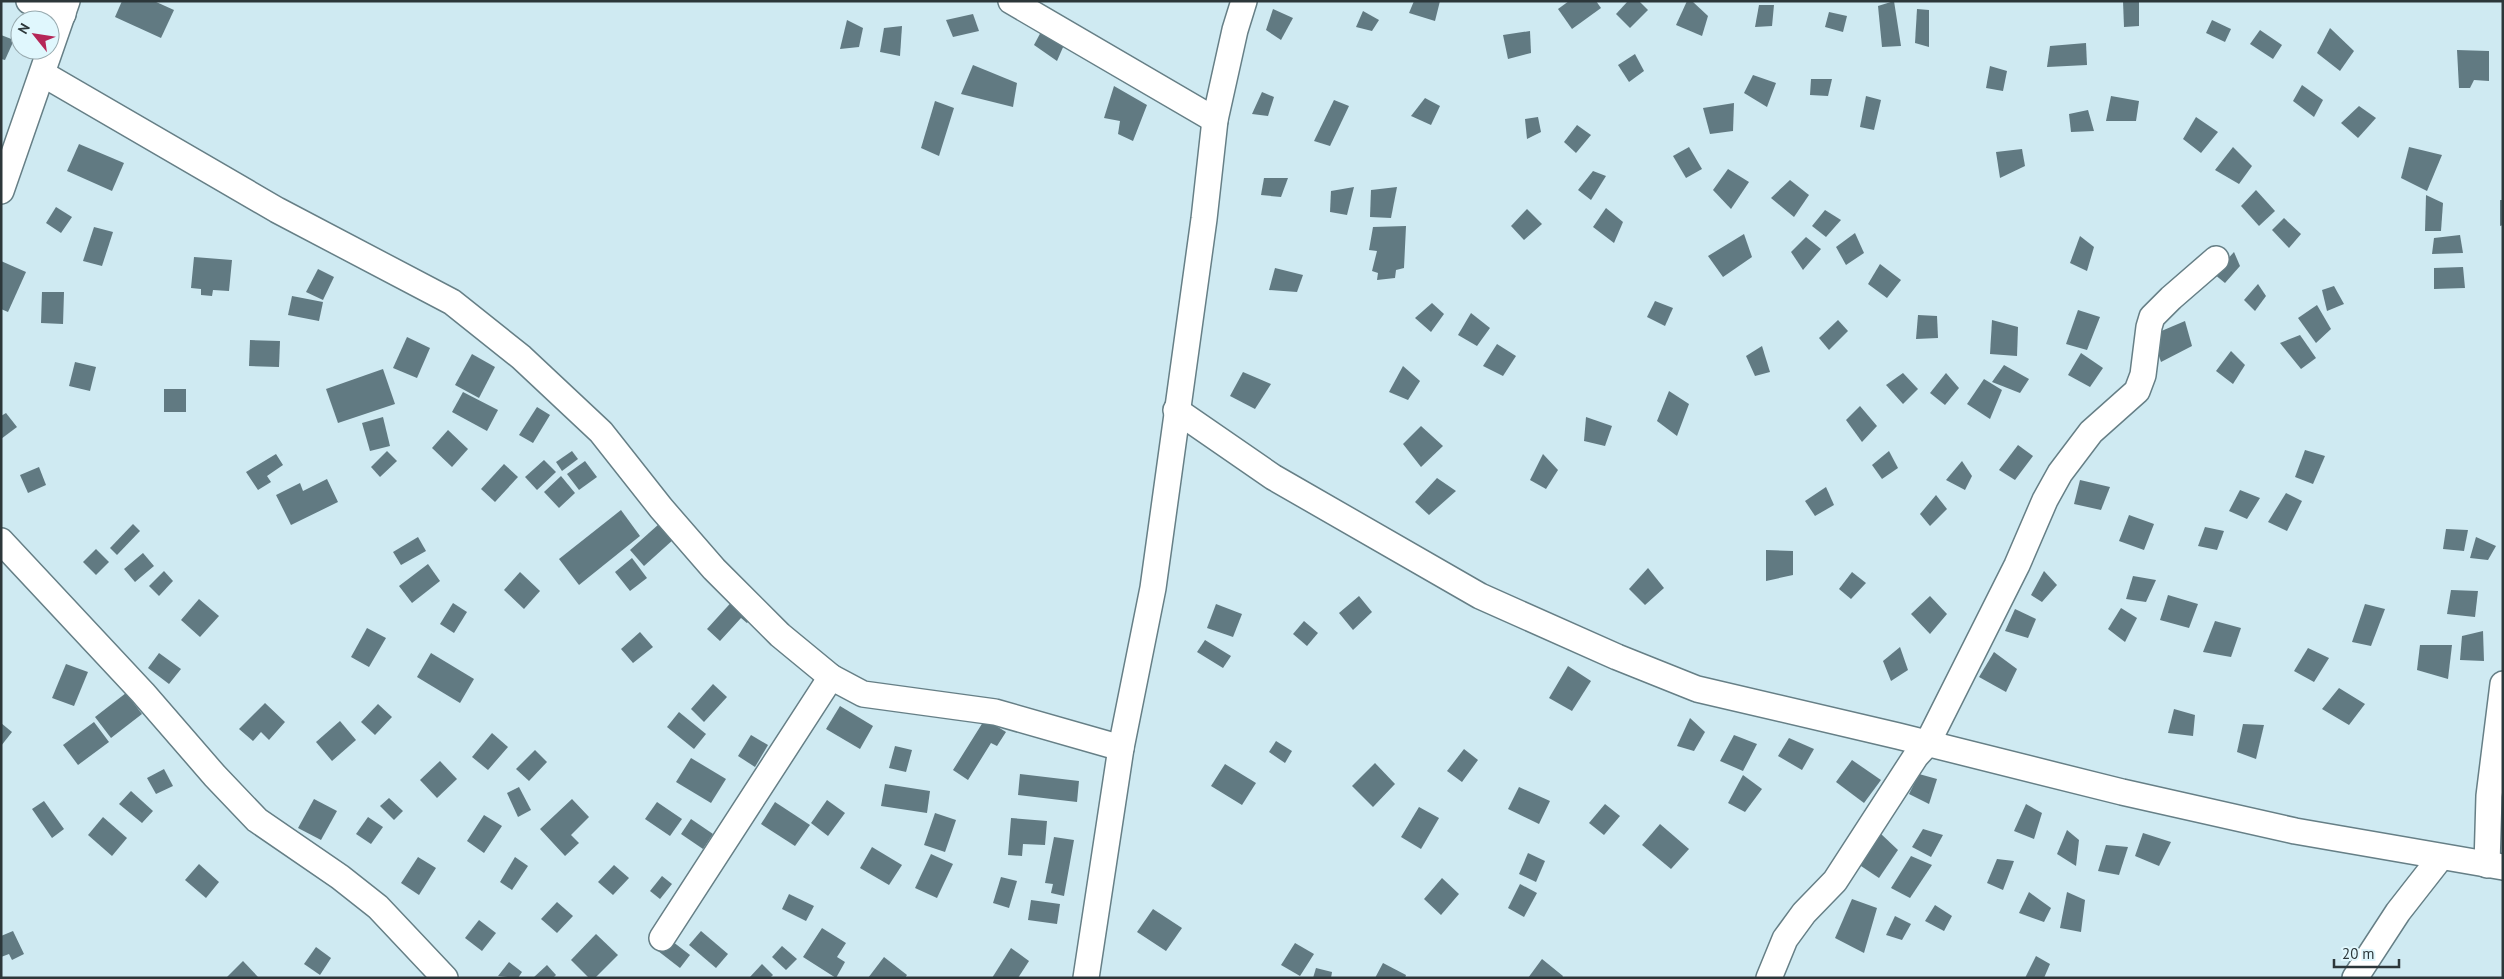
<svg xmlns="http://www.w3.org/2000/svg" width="2504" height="979" font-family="'PT Sans',sans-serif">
<rect width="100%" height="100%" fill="#cfeaf2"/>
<g fill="#617a82">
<path d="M122,1H154L174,10L161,38L115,17Z"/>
<path d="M1414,1H1440L1435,21L1409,13Z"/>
<path d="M1569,1H1596L1601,8L1572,29L1558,9Z"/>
<path d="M1628,1H1639L1648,10L1630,28L1616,14Z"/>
<path d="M1687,1H1692L1708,16L1702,36L1676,25Z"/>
<path d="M1894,1L1901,46L1882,47L1878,6Z"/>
<path d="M2123,1H2139V26L2124,27Z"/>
<path d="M1759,5H1774L1772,26L1755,27Z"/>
<path d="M1273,9L1293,18L1281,40L1266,30Z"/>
<path d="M1917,9L1929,10V47L1915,43Z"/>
<path d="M1363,11L1379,20L1372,31L1356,27Z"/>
<path d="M1829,12L1847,16L1843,32L1825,27Z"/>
<path d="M973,14L979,31L953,37L946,20Z"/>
<path d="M847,20L863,28L859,47L840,49Z"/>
<path d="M2212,20L2231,29L2225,42L2206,33Z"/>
<path d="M902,26L900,56L880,52L884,28Z"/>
<path d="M1043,28L1064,45L1057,61L1034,45Z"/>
<path d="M2330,28L2354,51L2340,71L2317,53Z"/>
<path d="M2260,30L2282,45L2273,59L2250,44Z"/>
<path d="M1530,31L1531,53L1508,59L1503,35Z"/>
<path d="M1,35L14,40L5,60L1,59Z"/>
<path d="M2086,43L2087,65L2047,67L2050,46Z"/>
<path d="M2457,50L2489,51V81L2474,80L2470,88H2459Z"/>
<path d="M1635,54L1644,71L1629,82L1618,65Z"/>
<path d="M973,65L1017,83L1013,107L961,94Z"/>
<path d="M1990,66L2007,71L2003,91L1986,88Z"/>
<path d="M1753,75L1776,83L1767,107L1744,93Z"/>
<path d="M1811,79H1832L1828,96L1810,95Z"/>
<path d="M2302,85L2323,100L2314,117L2293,101Z"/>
<path d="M1114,86L1147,105L1133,141L1118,134L1120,121L1104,118Z"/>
<path d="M1262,92L1274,97L1268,116L1252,114Z"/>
<path d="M1866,96L1881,100L1874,130L1860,127Z"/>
<path d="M2111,96L2139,101L2136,121H2106Z"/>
<path d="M1425,98L1440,106L1431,125L1411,116Z"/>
<path d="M1334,100L1349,106L1330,146L1314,141Z"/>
<path d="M935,101L954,108L939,156L921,148Z"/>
<path d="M1734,103L1733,131L1710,134L1703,108Z"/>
<path d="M2359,106L2376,118L2358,138L2341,123Z"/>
<path d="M2088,110L2094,131L2071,132L2069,114Z"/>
<path d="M1538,117L1541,132L1527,139L1525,119Z"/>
<path d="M2196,117L2218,132L2201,153L2183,139Z"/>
<path d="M1577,125L1591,135L1576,153L1564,142Z"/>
<path d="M79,144L124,163L112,191L67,171Z"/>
<path d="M1689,147L1702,169L1686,178L1673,156Z"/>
<path d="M2233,147L2252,166L2239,184L2215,170Z"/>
<path d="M2409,147L2442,155L2427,191L2401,178Z"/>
<path d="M2022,149L2025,166L2000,178L1996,152Z"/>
<path d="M1728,169L1749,182L1731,209L1713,190Z"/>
<path d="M1593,171L1606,176L1591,200L1578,190Z"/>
<path d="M1264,178H1288L1281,197L1261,195Z"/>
<path d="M1790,180L1809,195L1794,217L1771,198Z"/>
<path d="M1354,187L1347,215L1330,212L1331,191Z"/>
<path d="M1397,187L1391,218L1370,217L1371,190Z"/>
<path d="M2256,190L2275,211L2259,226L2241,206Z"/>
<path d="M2426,195L2443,203L2441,231H2425Z"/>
<path d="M2500,200H2503V225L2500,226Z"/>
<path d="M56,207L72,217L61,233L46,223Z"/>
<path d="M1606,208L1623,222L1614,243L1593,227Z"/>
<path d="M1527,209L1542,224L1524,240L1511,226Z"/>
<path d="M1825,210L1841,220L1826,237L1812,226Z"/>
<path d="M2284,218L2301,234L2289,248L2272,230Z"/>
<path d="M1406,226L1404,268L1396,270L1395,278L1377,280L1378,273L1372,271L1377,251L1369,250L1373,227Z"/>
<path d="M94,227L113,232L102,266L83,261Z"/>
<path d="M1855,233L1864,253L1846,265L1836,247Z"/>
<path d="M1744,234L1752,257L1723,277L1708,256Z"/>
<path d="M2460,235L2463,253L2432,254L2434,238Z"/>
<path d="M2080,236L2094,247L2087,271L2070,263Z"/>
<path d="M1806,237L1821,249L1803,270L1791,252Z"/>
<path d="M2234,252L2240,266L2225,283L2214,274Z"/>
<path d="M194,257L232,260L229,291L213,290L212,296L201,295V289L191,288Z"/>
<path d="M1,261L26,272L8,312L1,309Z"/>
<path d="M1880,264L1901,280L1887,298L1868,284Z"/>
<path d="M2463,267L2465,288L2434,289V268Z"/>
<path d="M1275,268L1303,275L1297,292L1269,290Z"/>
<path d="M318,269L334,277L323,300L306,292Z"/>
<path d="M2258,284L2266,296L2255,311L2244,300Z"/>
<path d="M2334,286L2344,304L2327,311L2322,290Z"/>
<path d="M42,292H64L63,324L41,323Z"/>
<path d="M292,296L323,302L319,321L288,315Z"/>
<path d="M1655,301L1673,308L1665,326L1647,317Z"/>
<path d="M1432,303L1444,314L1431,332L1415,318Z"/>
<path d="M2317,305L2331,329L2316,343L2298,318Z"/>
<path d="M2078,310L2100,317L2087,350L2066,344Z"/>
<path d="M1471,313L1490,328L1477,346L1458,335Z"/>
<path d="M1918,315L1937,316L1938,338L1916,339Z"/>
<path d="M1838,320L1848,331L1829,350L1819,338Z"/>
<path d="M1992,320L2018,327L2017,356L1990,354Z"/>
<path d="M2185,321L2192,346L2161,362L2152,335Z"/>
<path d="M2300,335L2316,358L2301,369L2280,343Z"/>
<path d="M407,337L430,348L417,378L393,368Z"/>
<path d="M250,340L280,341L279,367L249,366Z"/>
<path d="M1497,344L1516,356L1503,376L1483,366Z"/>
<path d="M1762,346L1770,372L1755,376L1746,356Z"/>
<path d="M2231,351L2245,365L2233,384L2216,371Z"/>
<path d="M2081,353L2103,368L2090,387L2068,375Z"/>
<path d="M472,354L495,367L479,398L455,385Z"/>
<path d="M75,362L96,367L90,391L69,386Z"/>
<path d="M2004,365L2029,379L2020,393L1992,382Z"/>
<path d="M1403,366L1420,381L1408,400L1389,392Z"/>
<path d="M383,369L395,404L338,423L326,389Z"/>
<path d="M1243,372L1271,384L1255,409L1230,396Z"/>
<path d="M1903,373L1918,389L1903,404L1886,385Z"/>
<path d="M1946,373L1959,388L1945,405L1930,393Z"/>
<path d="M1984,379L2002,390L1990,419L1967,404Z"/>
<rect x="164" y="389" width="22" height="23"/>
<path d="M1669,391L1689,404L1677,436L1657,421Z"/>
<path d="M463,392L498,410L487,431L452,412Z"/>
<path d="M1860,406L1877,426L1862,442L1846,420Z"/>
<path d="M537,407L550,415L533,443L519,435Z"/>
<path d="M6,413L17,427L1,439V416Z"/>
<path d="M383,417L390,446L370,451L362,423Z"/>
<path d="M1586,417L1612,426L1605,446L1584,441Z"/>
<path d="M1421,426L1443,446L1421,467L1403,444Z"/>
<path d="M448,430L468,449L452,467L432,448Z"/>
<path d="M2018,445L2033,456L2015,480L1999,470Z"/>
<path d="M2305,450L2325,456L2313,484L2295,477Z"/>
<path d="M387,451L397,461L380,477L371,467Z"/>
<path d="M572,451L578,459L562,471L556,462Z"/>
<path d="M1889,451L1898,468L1882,479L1872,465Z"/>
<path d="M276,454L283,465L267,476L271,482L258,490L246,472Z"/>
<path d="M1543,454L1558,470L1546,489L1530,480Z"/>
<path d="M544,460L556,472L537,490L525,477Z"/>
<path d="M585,461L597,477L579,490L567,474Z"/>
<path d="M1962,461L1972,476L1965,490L1946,480Z"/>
<path d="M504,464L518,477L495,502L481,489Z"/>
<path d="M39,467L46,485L28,493L20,475Z"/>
<path d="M561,476L575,493L559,508L544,492Z"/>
<path d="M1437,478L1456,491L1429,515L1415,502Z"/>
<path d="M327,479L338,502L291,525L276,495L300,483L303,491Z"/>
<path d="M2080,480L2110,487L2101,510L2074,504Z"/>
<path d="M1826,487L1834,505L1815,516L1805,501Z"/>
<path d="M2240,490L2260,498L2247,519L2229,511Z"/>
<path d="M2286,493L2302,501L2287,531L2268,522Z"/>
<path d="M1936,495L1947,509L1930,526L1920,514Z"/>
<path d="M621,510L640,536L579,585L559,559Z"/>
<path d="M2129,515L2154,524L2144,550L2119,541Z"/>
<path d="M133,524L140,531L117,555L110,548Z"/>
<path d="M659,524L674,539L644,566L630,550Z"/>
<path d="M2205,527L2224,531L2217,550L2198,546Z"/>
<path d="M2446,529L2468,530L2464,551L2443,549Z"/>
<path d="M418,537L426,551L401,565L393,552Z"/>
<path d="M2476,537L2496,546L2488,560L2470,558Z"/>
<path d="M96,549L109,562L96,575L83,562Z"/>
<path d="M1766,550L1793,551V575L1766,581Z"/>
<path d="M143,553L154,566L135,582L124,569Z"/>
<path d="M632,558L647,578L630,591L615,572Z"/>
<path d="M428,564L440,581L412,603L399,586Z"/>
<path d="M1648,568L1664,588L1645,605L1629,589Z"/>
<path d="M164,571L173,581L159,596L149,586Z"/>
<path d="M2044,571L2057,585L2042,602L2031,595Z"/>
<path d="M520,572L540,591L524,609L504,590Z"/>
<path d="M1852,572L1866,583L1851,599L1839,589Z"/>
<path d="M2133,576L2156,580L2146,602L2126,599Z"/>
<path d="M2451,590L2478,591L2475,617L2447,614Z"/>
<path d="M2168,595L2198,604L2189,628L2160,620Z"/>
<path d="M1359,596L1372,612L1353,630L1339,613Z"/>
<path d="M1930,596L1947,614L1930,634L1911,614Z"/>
<path d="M736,597L755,614L747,623L741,618L720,641L707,629Z"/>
<path d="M199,599L219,616L200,637L181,620Z"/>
<path d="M453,603L467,612L454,633L440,624Z"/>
<path d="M1216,604L1242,614L1233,637L1207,628Z"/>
<path d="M2365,604L2385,609L2371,646L2352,642Z"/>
<path d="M2121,608L2137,618L2125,642L2108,629Z"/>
<path d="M2015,609L2036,619L2028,638L2005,631Z"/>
<path d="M1304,621L1318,633L1307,646L1293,634Z"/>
<path d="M2215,621L2241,628L2231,657L2203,652Z"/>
<path d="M367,628L386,638L369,667L351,657Z"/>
<path d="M2483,631L2484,661L2460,660L2462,636Z"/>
<path d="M640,632L653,647L633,663L621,649Z"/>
<path d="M1205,640L1231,656L1223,668L1197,652Z"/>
<path d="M2420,645H2452L2448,679L2417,670Z"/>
<path d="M1900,647L1908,670L1891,681L1883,661Z"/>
<path d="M2308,648L2329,658L2314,682L2294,671Z"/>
<path d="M1994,652L2017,669L2006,692L1979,677Z"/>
<path d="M159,653L181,669L169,684L148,668Z"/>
<path d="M431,653L474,679L460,703L417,677Z"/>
<path d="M66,664L88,672L74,706L52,698Z"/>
<path d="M1568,666L1591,681L1572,711L1549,698Z"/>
<path d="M713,684L727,697L704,722L691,709Z"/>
<path d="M2339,688L2365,704L2349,725L2322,709Z"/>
<path d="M126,693L142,714L111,738L95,717Z"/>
<path d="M265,703L285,722L269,740L261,732L253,741L239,729Z"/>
<path d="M378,704L392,717L375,735L361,722Z"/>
<path d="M840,706L873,726L860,749L826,729Z"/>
<path d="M2174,709L2195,715L2193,736L2168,733Z"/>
<path d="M679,712L706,734L694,749L667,727Z"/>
<path d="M1690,718L1705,732L1694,751L1677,746Z"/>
<path d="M985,719L1006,732L997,746L991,743L968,780L953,770Z"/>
<path d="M340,721L356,740L332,761L316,742Z"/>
<path d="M94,722L109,742L78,765L63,745Z"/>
<path d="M1,723L12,732L1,746Z"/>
<path d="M2243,724L2264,725L2256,759L2237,752Z"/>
<path d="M492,733L508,747L488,770L472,757Z"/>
<path d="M751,735L768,745L755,767L738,756Z"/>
<path d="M1734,735L1757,744L1743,771L1720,761Z"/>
<path d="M1789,738L1814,749L1802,770L1778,756Z"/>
<path d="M1276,741L1292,751L1285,763L1269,752Z"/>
<path d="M895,746L912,750L906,772L889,768Z"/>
<path d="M1464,749L1478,760L1462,782L1447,771Z"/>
<path d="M535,750L547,762L529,781L516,769Z"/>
<path d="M691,758L726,779L711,803L676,782Z"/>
<path d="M1852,760L1881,780L1864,803L1836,782Z"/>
<path d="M440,761L457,779L437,798L420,780Z"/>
<path d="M1375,763L1395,784L1373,807L1352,786Z"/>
<path d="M1225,764L1256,783L1242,805L1211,786Z"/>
<path d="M164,769L173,786L156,794L147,778Z"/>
<path d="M1020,774L1079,781L1077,802L1018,795Z"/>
<path d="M1919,774L1937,779L1929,804L1909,794Z"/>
<path d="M1743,775L1762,789L1745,812L1728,803Z"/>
<path d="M885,784L930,791L927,813L881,806Z"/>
<path d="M519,787L531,810L518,817L507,793Z"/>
<path d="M1519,787L1550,801L1539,824L1508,809Z"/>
<path d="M131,791L153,811L142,823L119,804Z"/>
<path d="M389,798L403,811L394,820L380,806Z"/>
<path d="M314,799L337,811L321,840L298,828Z"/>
<path d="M572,799L589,817L571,835L579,843L565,856L540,829Z"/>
<path d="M827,800L845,813L828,836L811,823Z"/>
<path d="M44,801L64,829L52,838L32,809Z"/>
<path d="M657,802L682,819L670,836L645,819Z"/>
<path d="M775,802L810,825L795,846L761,824Z"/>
<path d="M1605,804L1620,816L1604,835L1589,823Z"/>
<path d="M2026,804L2042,813L2034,839L2014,831Z"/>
<path d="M1419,807L1439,818L1421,849L1401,837Z"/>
<path d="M935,813L956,820L945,852L924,845Z"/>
<path d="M484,815L502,826L484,853L467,841Z"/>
<path d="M103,817L127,838L112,856L88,835Z"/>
<path d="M368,817L383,827L371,844L356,834Z"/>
<path d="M1011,818L1047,821L1045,845L1023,844L1022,856L1008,855Z"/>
<path d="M691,819L713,834L703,849L681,834Z"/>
<path d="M1660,824L1689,849L1671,869L1642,845Z"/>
<path d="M1923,829L1943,835L1931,857L1912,847Z"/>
<path d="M2067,830L2079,840L2076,866L2057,854Z"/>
<path d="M1880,833L1898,850L1879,878L1858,864Z"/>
<path d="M2143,833L2171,842L2159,866L2135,856Z"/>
<path d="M1054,837L1074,840L1064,896L1051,893L1053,884L1045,883Z"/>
<path d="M2106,845L2128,847L2119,875L2098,871Z"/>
<path d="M872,847L902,865L889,885L860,868Z"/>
<path d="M1528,853L1545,861L1536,882L1519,874Z"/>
<path d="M931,854L953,864L937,898L915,888Z"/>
<path d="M1911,856L1932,865L1910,898L1891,888Z"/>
<path d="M418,857L436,868L419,895L401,883Z"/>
<path d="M515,857L528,866L512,890L500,882Z"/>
<path d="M1997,859L2014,861L2003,890L1987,883Z"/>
<path d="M199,864L219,882L206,898L185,880Z"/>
<path d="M614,865L629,878L613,895L598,882Z"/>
<path d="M662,876L672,884L660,899L650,891Z"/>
<path d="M1001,877L1017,881L1009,908L993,903Z"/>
<path d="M1442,878L1459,894L1441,915L1424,899Z"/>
<path d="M1520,884L1537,893L1524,917L1508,908Z"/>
<path d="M2029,892L2051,908L2044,922L2019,913Z"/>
<path d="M2067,892L2085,900L2081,932L2060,928Z"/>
<path d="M789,894L814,906L806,921L782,909Z"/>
<path d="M1852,899L1877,908L1864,953L1835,938Z"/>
<path d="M1031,900L1060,904L1057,924L1028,920Z"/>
<path d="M557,902L573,916L557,933L541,919Z"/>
<path d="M1935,905L1952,916L1944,931L1925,921Z"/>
<path d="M1153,909L1182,928L1166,951L1137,932Z"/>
<path d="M1895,916L1911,924L1902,940L1886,935Z"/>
<path d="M479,920L496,933L482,951L465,938Z"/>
<path d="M822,928L846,943L837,957L845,962L836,978L803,957Z"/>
<path d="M13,931L24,954L12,960L9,954L1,957V936Z"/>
<path d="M701,931L728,954L716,968L689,945Z"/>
<path d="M596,934L618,955L595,978H589L571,960Z"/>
<path d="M668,938L690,955L680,968L658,951Z"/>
<path d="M1295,943L1314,954L1300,976L1281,965Z"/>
<path d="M782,946L797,959L786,970L772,957Z"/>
<path d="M316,947L331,958L320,975L304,964Z"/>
<path d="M1011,948L1029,961L1018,978H992Z"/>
<path d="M2036,956L2050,964L2044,978H2025Z"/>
<path d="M884,957L907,975L905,978H868Z"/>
<path d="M1542,959L1563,976L1562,978H1528Z"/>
<path d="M243,961L258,977L226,978Z"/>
<path d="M509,962L522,972L518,978L498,976Z"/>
<path d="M1383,963L1406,975L1405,978H1375Z"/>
<path d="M762,964L773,975L770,978H749Z"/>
<path d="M547,965L556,975L553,978H533Z"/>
<path d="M1316,968L1332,972L1331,978H1313Z"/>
</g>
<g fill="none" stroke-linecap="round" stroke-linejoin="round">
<g stroke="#667f86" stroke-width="28">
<g id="minor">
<path d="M29,1L63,14"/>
<path d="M1011,1L1215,120"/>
<path d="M43,74L277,210L452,302L521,357L601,432L661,508L714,569L780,635L831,677L863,694L995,712L1121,748"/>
<path d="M1,191L67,1"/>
<path d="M1176,410L1273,477L1480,596L1617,657L1697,689L1898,736L2122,792L2295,831L2503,867"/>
<path d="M1,541L143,693L215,776L257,820L340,877L378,907L445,978"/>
<path d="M2487,865L2489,796L2503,684"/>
<path d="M662,938L831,677"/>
<path d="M1086,978L1121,748L1153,588L1204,219L1215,120L1235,30L1244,1"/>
<path d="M1769,978L1785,939L1804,913L1835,881L1916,756L1927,744L2017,565L2045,500L2060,473L2091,432L2137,391L2143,375L2149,327L2152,317L2171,298L2216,259"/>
<path d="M2355,978L2398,912L2441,857"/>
</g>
</g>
<use href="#minor" stroke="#fff" stroke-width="25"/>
</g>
<rect width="2504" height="979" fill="none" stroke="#2c373a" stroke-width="5"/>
<g transform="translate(35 35) rotate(300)"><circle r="24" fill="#e0f7fd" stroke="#98aaaf"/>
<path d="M0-4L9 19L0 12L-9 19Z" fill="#b52657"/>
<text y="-8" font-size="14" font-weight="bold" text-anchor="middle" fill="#2c373a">N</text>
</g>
<path d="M2334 959v8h65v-8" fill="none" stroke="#2c373a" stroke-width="2.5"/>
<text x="2342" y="959" font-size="15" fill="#2c373a" stroke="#e0f7fd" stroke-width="4" paint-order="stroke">20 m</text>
</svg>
